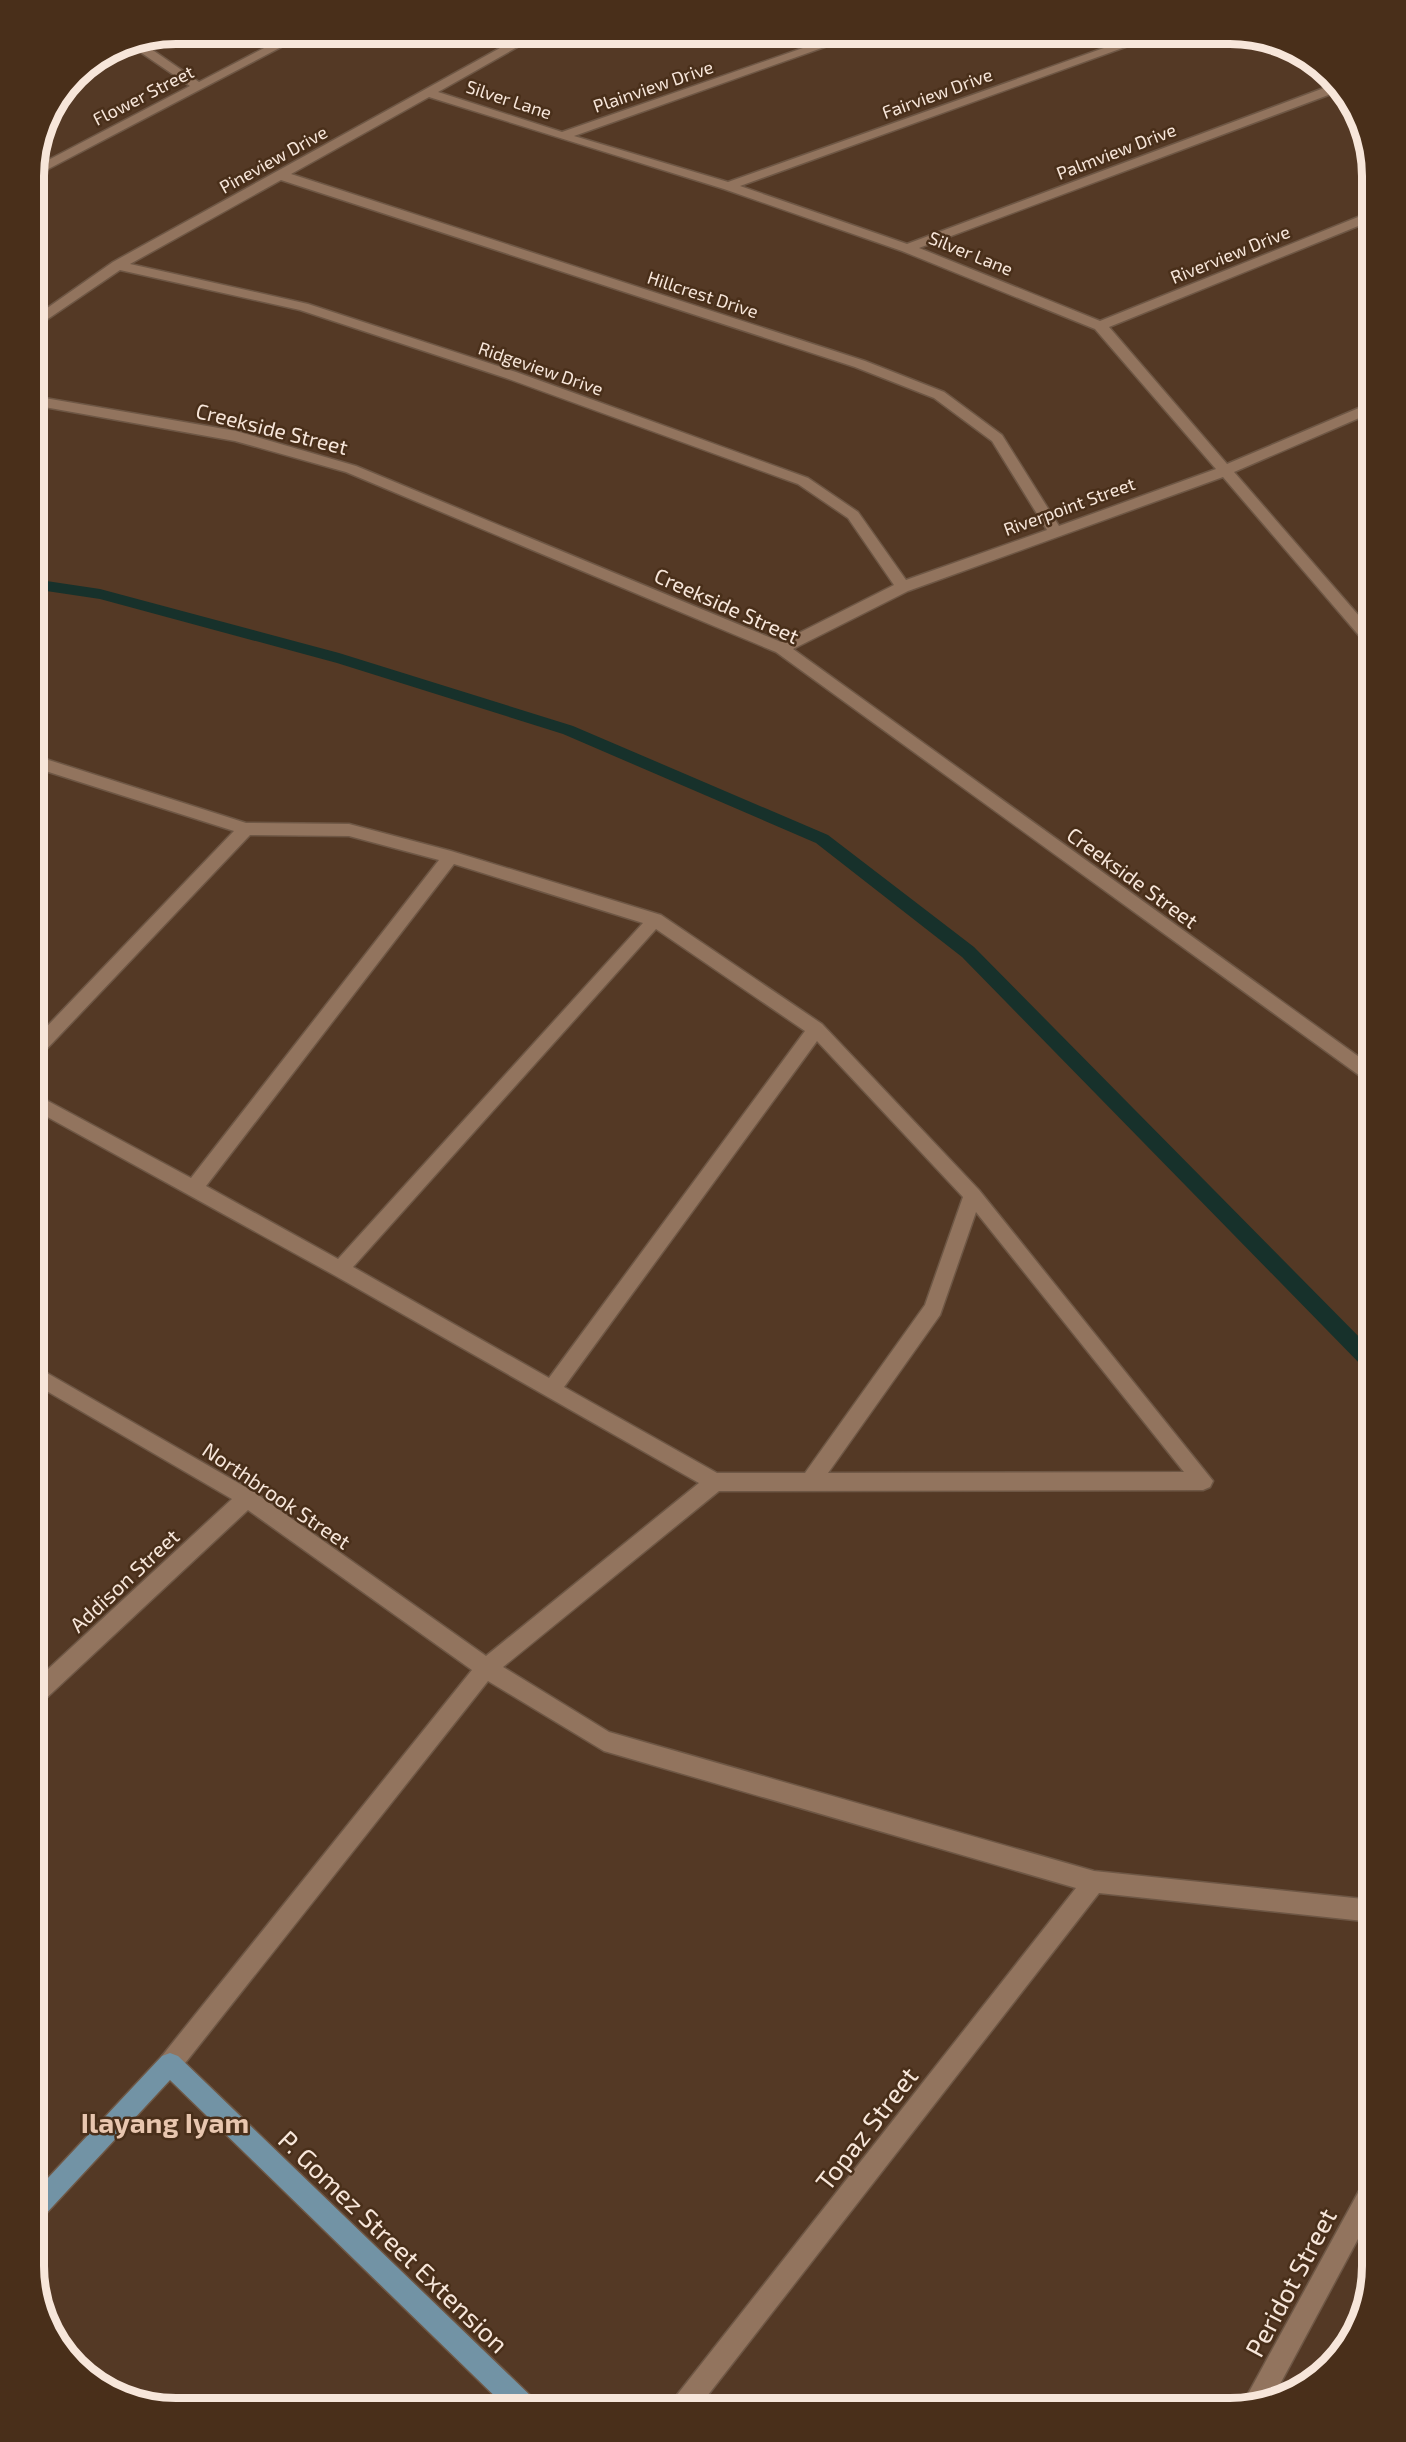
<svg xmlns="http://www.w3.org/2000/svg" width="1406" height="2442" font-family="'Exo 2',sans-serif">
<rect width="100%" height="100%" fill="#543925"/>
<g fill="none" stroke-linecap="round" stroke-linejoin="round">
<path fill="#17312b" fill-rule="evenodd" d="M33,579L100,589L339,653L573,726L828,835L974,947L1373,1351V1372L1366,1370L962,957L816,843L563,734L337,663L100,599L33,589Z"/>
<g stroke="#6e5745" stroke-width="3">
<g id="minor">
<path d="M293,33H308L33,177V168L190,86L127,43L138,40L199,82Z"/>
<path d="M527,33H542L438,92L562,132L846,33H864L574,136L728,182L1146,33H1164L740,186L907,244L1332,85H1334L1339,91L919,248L1100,321L1373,211V220L1109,327L1227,464L1373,402V412L1234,472L1373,632V647L1368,646L1223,477L908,591L793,649L1373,1067V1083L1367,1081L776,652L346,472L235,441L33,405V396L236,431L356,466L781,642L894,585L848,518L798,484L506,378L300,310L120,270L33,329V318L113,262ZM429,97L724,189L902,251L1095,329L1216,469L1059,526L1002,435L944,392L865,361L291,174ZM281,180L855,367L934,398L992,441L1047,530L906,580L858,512L808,478L516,372L308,304L130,264Z"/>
<path d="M33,755L246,823L349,824L451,851L661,915L822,1024L979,1190L1213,1481L1210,1487L1203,1490L719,1491L503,1667L609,1732L1094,1871L1373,1900V1922L1099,1893L697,2409H670L673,2400L1076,1888L604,1751L488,1681L178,2072L170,2075L162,2072L159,2064L162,2056L472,1670L248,1510L40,1704L33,1707V1683L232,1499L33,1383V1365L254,1492L486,1656L699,1483L334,1275L33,1109V1093L191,1178L439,860L349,836L250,835L39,1057L33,1059V1041L234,831L33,767ZM454,864L643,923L338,1259L206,1186ZM656,929L805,1031L549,1378L353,1267ZM817,1041L963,1197L925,1305L805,1473H717L564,1387ZM976,1212L1184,1472L828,1473L940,1315Z"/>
<path d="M1373,2177V2211L1272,2399L1246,2405L1248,2394L1365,2180Z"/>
</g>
</g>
<g stroke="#6e5745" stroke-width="3">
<path id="major" d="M170,2053L178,2056L535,2400L538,2409H508L170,2080L41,2219L33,2223V2194L162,2056Z"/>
</g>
<use href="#minor" fill="#92745e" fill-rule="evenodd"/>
<use href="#major" fill="#7293a5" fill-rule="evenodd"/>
</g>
<g text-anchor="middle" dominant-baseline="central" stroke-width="5" stroke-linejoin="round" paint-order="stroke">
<g font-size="18" fill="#f7e6da" stroke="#492f1a">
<text transform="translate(653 86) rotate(-19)">Plainview Drive</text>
<text transform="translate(937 93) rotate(-20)">Fairview Drive</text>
<text transform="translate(143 95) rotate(-27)">Flower Street</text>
<text transform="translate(509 99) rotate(18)">Silver Lane</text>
<text transform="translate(1116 151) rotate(-21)">Palmview Drive</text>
<text transform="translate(273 159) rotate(-29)">Pineview Drive</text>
<text transform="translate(971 253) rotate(22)">Silver Lane</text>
<text transform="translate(1230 254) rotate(-22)">Riverview Drive</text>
<text transform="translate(703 294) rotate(18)">Hillcrest Drive</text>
<text transform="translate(541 368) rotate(19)">Ridgeview Drive</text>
<text transform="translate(1069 506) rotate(-20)">Riverpoint Street</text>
</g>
<g font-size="21" fill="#f7e6da" stroke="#492f1a">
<text transform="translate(272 428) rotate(14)">Creekside Street</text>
<text transform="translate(727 605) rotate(24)">Creekside Street</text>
<text transform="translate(1133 877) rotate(36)">Creekside Street</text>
<text transform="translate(277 1495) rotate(34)">Northbrook Street</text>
<text transform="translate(124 1580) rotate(-43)">Addison Street</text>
</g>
<g font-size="26" fill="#f7e6da" stroke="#492f1a">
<text transform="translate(866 2128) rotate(-52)">Topaz Street</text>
<text transform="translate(394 2241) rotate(44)">P. Gomez Street Extension</text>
<text transform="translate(1290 2282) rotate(-62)">Peridot Street</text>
</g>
<g font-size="28" font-weight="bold" fill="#e8c6af" stroke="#492f1a">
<text x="165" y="2122">Ilayang Iyam</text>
</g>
</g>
<path d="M0 0H1406V2442H0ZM176 44H1230A132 132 0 0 1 1362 176V2266A132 132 0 0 1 1230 2398H176A132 132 0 0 1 44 2266V176A132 132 0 0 1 176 44Z" fill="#492f1a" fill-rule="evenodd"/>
<path fill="none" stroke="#f7e6da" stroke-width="8" d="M176 44H1230A132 132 0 0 1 1362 176V2266A132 132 0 0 1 1230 2398H176A132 132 0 0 1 44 2266V176A132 132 0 0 1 176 44Z"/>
</svg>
